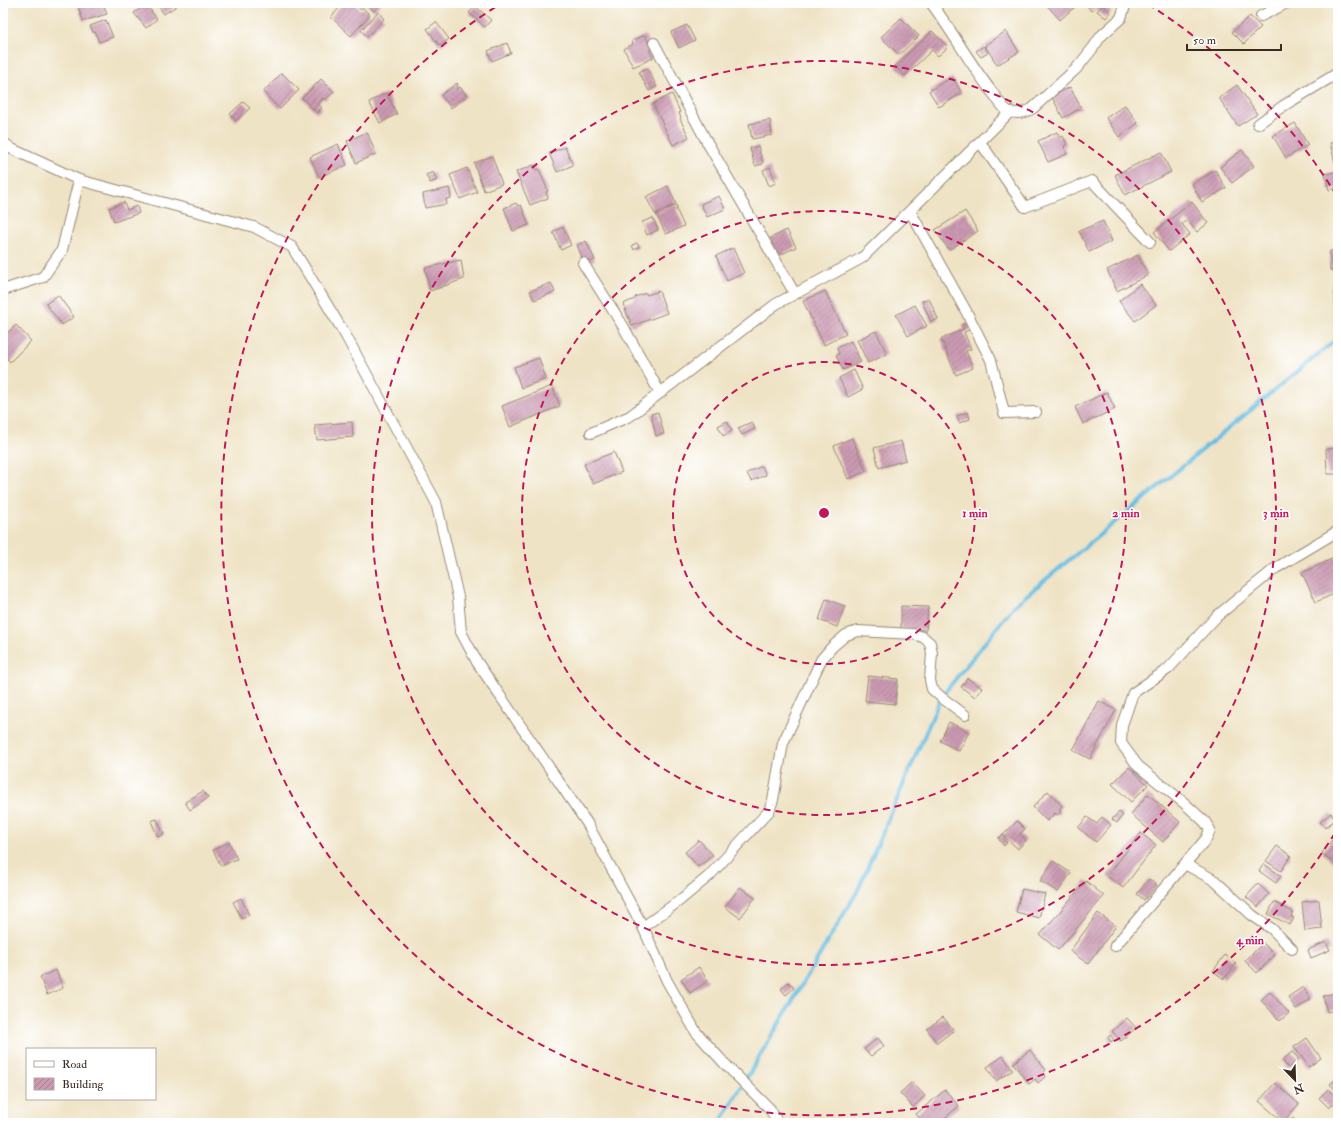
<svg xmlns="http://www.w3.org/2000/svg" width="1341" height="1126" font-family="'IM FELL Double Pica',serif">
<defs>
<pattern id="building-hatch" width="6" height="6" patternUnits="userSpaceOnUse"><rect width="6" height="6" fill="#cb9ab2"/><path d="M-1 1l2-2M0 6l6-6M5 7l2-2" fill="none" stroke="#a67e90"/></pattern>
</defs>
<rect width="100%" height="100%" fill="#fff"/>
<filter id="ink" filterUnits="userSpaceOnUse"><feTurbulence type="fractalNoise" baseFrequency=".025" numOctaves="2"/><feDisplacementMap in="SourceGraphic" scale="8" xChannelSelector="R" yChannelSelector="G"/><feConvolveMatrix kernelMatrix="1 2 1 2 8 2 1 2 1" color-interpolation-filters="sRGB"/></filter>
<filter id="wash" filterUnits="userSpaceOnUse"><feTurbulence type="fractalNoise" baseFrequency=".012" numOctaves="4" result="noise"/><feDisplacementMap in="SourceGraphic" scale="16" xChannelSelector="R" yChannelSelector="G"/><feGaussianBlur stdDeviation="0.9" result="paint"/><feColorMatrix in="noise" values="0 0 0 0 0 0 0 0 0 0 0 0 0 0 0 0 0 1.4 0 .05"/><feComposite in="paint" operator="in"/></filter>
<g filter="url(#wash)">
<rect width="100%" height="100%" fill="#efe3c5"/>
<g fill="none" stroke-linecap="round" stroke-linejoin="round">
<path stroke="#63bce0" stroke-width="4" d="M720,1123L857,892L941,697L1016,604L1338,338"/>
</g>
<g id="blocks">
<g fill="url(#building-hatch)">
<path d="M81,3H103L107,14L83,21L77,4Z"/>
<path d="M156,3H181L164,14Z"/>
<path d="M344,3H354L361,10L363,8L370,15L351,36L331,17Z"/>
<path d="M365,3H381L374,11Z"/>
<path d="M1045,3H1075L1077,5L1060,20Z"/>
<path d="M1085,3H1102L1091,11Z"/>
<path d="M146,4L157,19L146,28L134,13Z"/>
<path d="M1102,5L1111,12L1106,18L1097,11Z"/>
<path d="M475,6L491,20L485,27L469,13Z"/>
<path d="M378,12L384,19L367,37L361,30Z"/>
<path d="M1250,16L1261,27L1244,44L1232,32Z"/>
<path d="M901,18L919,36L899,55L881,37Z"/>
<path d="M106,20L113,37L99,42L95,32H93L90,26Z"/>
<path d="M436,22L449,39L440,46L427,29Z"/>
<path d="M687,25L695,40L679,48L671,32Z"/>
<path d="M932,31L948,47L938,56L932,50L905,76L895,66Z"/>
<path d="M1006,31L1019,52L997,65L985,45Z"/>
<path d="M645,35L651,49L649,50L653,58L633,67L624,49L633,44L632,41Z"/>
<path d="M507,43L511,53L492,61L488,51Z"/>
<path d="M984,46L988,53L981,57L976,51Z"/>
<path d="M647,68L657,87L649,91L639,72Z"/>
<path d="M282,73L299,90L280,109L263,92Z"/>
<path d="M952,77L962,93L939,107L929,91Z"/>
<path d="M321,79L334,92L325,100L323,98L318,104L322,108L317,113L302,98Z"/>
<path d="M457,83L458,84L456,90L460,87L467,96L451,108L441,95Z"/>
<path d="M1237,85L1257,114L1238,126L1219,98Z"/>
<path d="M1070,87L1081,108L1063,118L1052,97Z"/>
<path d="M386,93L397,114L380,123L369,102Z"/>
<path d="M672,94L680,112L679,113L681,118L680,119L689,137L673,145L653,104Z"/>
<path d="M243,102L250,108L236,121L230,114Z"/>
<path d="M1125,105L1138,123L1119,137L1106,118Z"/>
<path d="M770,120L772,135L752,139L749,124Z"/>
<path d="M1295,123L1308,145L1286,158L1273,136Z"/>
<path d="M367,132L376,154L356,163L347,141Z"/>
<path d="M1057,132L1060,138L1063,136L1067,145L1064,146L1067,154L1048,162L1038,141Z"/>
<path d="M1338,141V162L1335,163L1330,143Z"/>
<path d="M338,144L347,165L319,177L310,157Z"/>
<path d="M758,146L763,164L755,166L750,148Z"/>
<path d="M565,147L573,165L557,172L549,153Z"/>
<path d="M1242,150L1254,166L1232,183L1220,167Z"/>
<path d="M1161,152L1171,172L1125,195L1115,175Z"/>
<path d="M492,156L502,184L484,191L474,163Z"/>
<path d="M534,165L536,170L539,169L548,191L546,192L548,198L530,205L516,172Z"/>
<path d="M770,167L776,183L769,186L763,170Z"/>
<path d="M467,168L477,192L460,199L450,175Z"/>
<path d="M1215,170L1226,188L1202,202L1192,184Z"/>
<path d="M1338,171V188L1329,190L1325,174Z"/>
<path d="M433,172L437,180L430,183L426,175Z"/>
<path d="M668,186L676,204L655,214L646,197Z"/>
<path d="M449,188L451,198L446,199L447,204L425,208L423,194Z"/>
<path d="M719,196L725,209L707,217L701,204Z"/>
<path d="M124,202L127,210L137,206L139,213L114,222L109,208Z"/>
<path d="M1192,202L1208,223L1197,232L1187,220L1182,224L1190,234L1169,251L1154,232Z"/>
<path d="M516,203L518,206L521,205L529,225L513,231L504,208Z"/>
<path d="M676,205L678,209H676L684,226L666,234L656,214Z"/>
<path d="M965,211L978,231L949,250L935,230Z"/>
<path d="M653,218L658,230L647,235L642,222Z"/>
<path d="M1103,221L1112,241L1089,252L1079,231Z"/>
<path d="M563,227L571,245L561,250L553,232Z"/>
<path d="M787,230L796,247L776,257L767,240Z"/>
<path d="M586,241L595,260L585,264L577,245Z"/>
<path d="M637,243L639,247L634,250L632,245Z"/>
<path d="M733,248L744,273L727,281L716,256Z"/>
<path d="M1338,250V269L1330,270V251Z"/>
<path d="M1138,255L1148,275L1117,291L1107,270Z"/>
<path d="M461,260L464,279L430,291L425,268Z"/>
<path d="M551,283L555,292L534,300L530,291Z"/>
<path d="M1140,284L1156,305L1135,321L1119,301Z"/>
<path d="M1334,286H1338V305H1335Z"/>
<path d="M659,291L667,313L632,326L623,304L635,299V297L646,293L647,295Z"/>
<path d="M825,291L846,334L824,345L803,301Z"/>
<path d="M58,295L74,317L62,325L46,304Z"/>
<path d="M929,298L938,319L931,322L922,301Z"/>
<path d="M915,305L927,326L908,336L896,315Z"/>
<path d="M969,322L972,329L964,332L971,349L966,351L973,368L956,375L941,339L964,329L962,325Z"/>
<path d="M16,325L31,341L10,362L3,354V337Z"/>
<path d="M876,331L887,354L868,363L857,340Z"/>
<path d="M851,341L861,362L843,370L836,355L839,354L837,348Z"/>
<path d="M539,358L546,379L521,388L514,367Z"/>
<path d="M854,370L863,389L848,397L839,378Z"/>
<path d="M552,386L560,406L510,427L502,406Z"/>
<path d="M1107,392L1115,409L1083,424L1075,407Z"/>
<path d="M658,412L664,434L656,436L651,414Z"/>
<path d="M968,412L970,419L959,423L957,416Z"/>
<path d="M727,421L732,431L723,436L718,426Z"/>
<path d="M352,422L353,437L317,440L315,425Z"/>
<path d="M752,422L755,429L742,435L738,428Z"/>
<path d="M852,438L866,471L848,479L834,446Z"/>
<path d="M901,441L906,460L879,468L874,448Z"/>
<path d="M1338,448V474H1327L1326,449Z"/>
<path d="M614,452L622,472L593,484L584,464Z"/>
<path d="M762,466L766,475L751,481L747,473Z"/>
<path d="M1338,556V592L1316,602L1302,573Z"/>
<path d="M826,599L845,606L837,627L819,620Z"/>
<path d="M901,606L928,607L926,630L901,629Z"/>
<path d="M868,676L898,679L895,704L865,701Z"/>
<path d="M967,678L982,688L975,697L961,687Z"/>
<path d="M1099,701L1116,710L1090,759L1073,750Z"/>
<path d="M949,722L969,732L959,751L940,741Z"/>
<path d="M1129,767L1148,785L1131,802L1112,784Z"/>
<path d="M203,791L208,798L190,810L185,802Z"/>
<path d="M1048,791L1062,806L1059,809L1061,812L1057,815L1055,813L1047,821L1033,807Z"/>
<path d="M1148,794L1180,822L1163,842L1131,814Z"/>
<path d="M1119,812L1123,815L1117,823L1112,819Z"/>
<path d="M1331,813L1336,819L1325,828L1320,822Z"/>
<path d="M1087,817L1097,824L1102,817L1111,825L1096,842L1078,828Z"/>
<path d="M157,819L164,834L158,837L151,821Z"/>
<path d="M1017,821L1025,829L1020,834L1026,840L1018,849L1003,835Z"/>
<path d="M1141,833L1156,845L1123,888L1107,876Z"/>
<path d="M1003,835L1007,843L1004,846L998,838Z"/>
<path d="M699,840L713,855L698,867L685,852Z"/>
<path d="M1332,840L1338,845V866L1322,853Z"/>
<path d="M229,842L237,859L221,866L213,850Z"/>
<path d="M1277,846L1291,856L1281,871L1266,861Z"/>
<path d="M1053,861L1071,873L1058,892L1040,881Z"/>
<path d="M1264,864L1281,876L1276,883L1259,871Z"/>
<path d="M1149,879L1157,885L1144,900L1137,894Z"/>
<path d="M1086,881L1104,896L1058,950L1040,935Z"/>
<path d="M1258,884L1269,894L1258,907L1246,897Z"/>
<path d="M740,887L755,898L740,918L725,907Z"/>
<path d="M1022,889L1045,894L1039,918L1016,912Z"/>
<path d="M241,898L249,915L242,919L233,902Z"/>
<path d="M1319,900L1322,929L1305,931L1302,902Z"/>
<path d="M1274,902L1293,912L1291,917L1294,918L1290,925L1268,914Z"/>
<path d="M1098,913L1116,926L1088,964L1070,951Z"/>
<path d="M1326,942L1330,950L1311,958L1308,950Z"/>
<path d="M1263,943L1275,955L1257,973L1245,961Z"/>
<path d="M1225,955L1236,964L1224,979L1213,971Z"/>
<path d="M699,967L708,981L690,993L681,979Z"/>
<path d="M56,970L63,988L47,995L40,977Z"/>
<path d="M788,982L794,988L786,995L781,989Z"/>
<path d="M1303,987L1311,999L1296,1009L1288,997Z"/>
<path d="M1270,992L1289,1013L1280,1021L1261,1000Z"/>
<path d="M1338,992V1009L1327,1012L1323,996Z"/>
<path d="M943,1017L954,1030L937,1043L927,1029Z"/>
<path d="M1127,1018L1136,1028L1121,1041L1112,1031Z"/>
<path d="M1110,1035L1114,1040L1111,1042L1108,1037Z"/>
<path d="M878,1038L884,1046L871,1056L864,1049Z"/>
<path d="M1307,1038L1321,1058L1309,1067L1294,1047Z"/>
<path d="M1030,1050L1046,1070L1043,1073L1046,1076L1038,1083L1035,1079L1029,1084L1013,1063Z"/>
<path d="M1292,1052L1299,1059L1288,1068L1282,1060Z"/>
<path d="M1003,1056L1013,1070L996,1081L987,1067Z"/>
<path d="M1338,1077V1093L1330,1084Z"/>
<path d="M912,1082L925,1096L913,1107L900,1093Z"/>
<path d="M1275,1083L1299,1104L1283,1122L1259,1101Z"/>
<path d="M1328,1089L1338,1099L1329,1108L1319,1098Z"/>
<path d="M945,1090L959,1106L939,1123H924L916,1114Z"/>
<path d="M1293,1118L1298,1123H1288Z"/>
</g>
</g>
</g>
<g filter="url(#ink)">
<use href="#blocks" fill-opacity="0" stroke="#958672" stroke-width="1"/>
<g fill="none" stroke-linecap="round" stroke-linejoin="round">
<g stroke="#958672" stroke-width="12">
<g id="street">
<path d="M931,3C953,32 970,64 992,92C997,98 1002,108 1008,111C1016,115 1024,113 1032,109L1076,69L1093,48L1101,36L1121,18L1126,3"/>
<path d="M1261,16L1287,3"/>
<path d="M654,43L707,142L795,294"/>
<path d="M1258,124L1283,106L1338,73"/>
<path d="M3,142L12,149L79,180L254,227L292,247L346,336L436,502L458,597L461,632L477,662L587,823L643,927L667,981L696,1032L724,1063L770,1109L778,1123"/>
<path d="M980,142L1025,207L1092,181L1150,242"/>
<path d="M910,211L966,311L991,360L1004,413L1036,412"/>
<path d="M583,263L623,326L660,393"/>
<path d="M3,291L6,289L43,277L62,250L79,180"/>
<path d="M591,433L630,416L776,304L862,258L1010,112"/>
<path d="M1185,864L1214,880L1252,915L1272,929L1292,949"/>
<path d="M643,927L679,901L709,876L769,811L773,800L783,743L821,660L832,647L846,635L858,631L913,634L923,637L930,643L932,653L930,680L932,689L941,697L965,715"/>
<path d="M1115,946L1206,839L1210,830L1205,822L1183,802L1138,766L1121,743L1122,725L1133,693L1168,669L1217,616L1276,568L1338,531"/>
</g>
</g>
<use href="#street" stroke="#fff" stroke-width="10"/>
</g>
</g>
<g fill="none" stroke="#c2185b" stroke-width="2" stroke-dasharray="7 5">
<circle cx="824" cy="513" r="151"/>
<circle cx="824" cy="513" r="302"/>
<circle cx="824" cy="513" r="452"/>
<path d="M1335 833A603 603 0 1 1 500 4M1148 4A603 603 0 0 1 1335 193"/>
</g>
<circle cx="824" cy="513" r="6" fill="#c2185b" stroke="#fff" stroke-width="2"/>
<g font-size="12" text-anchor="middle" font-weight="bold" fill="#c2185b" stroke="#fff" stroke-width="3" stroke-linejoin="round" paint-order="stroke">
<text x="975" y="517">1 min</text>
<text x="1126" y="517">2 min</text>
<text x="1276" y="517">3 min</text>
<text x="1250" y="944">4 min</text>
</g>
<rect width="1341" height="1126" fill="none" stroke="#fff" stroke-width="16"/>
<rect x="26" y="1048" width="130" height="52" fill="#ffffff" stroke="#b1aaa5"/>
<rect x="34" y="1061" width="20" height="6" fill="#ffffff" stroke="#b1aaa5"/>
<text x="62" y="1068" font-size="12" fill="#3b2a1e">Road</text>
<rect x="34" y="1078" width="20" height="12" fill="url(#building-hatch)" stroke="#b1aaa5"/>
<text x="62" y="1088" font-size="12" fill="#3b2a1e">Building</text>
<g transform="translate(1295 1080) rotate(157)" stroke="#ffffff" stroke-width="3" paint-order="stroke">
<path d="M0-3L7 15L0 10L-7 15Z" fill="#3b2a1e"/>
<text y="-6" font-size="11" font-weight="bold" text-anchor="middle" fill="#3b2a1e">N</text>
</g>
<path d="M1187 44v6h94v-6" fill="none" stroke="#3b2a1e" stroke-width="2"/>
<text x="1193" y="44" font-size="12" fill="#3b2a1e" stroke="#ffffff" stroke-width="3" paint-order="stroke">50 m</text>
</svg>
